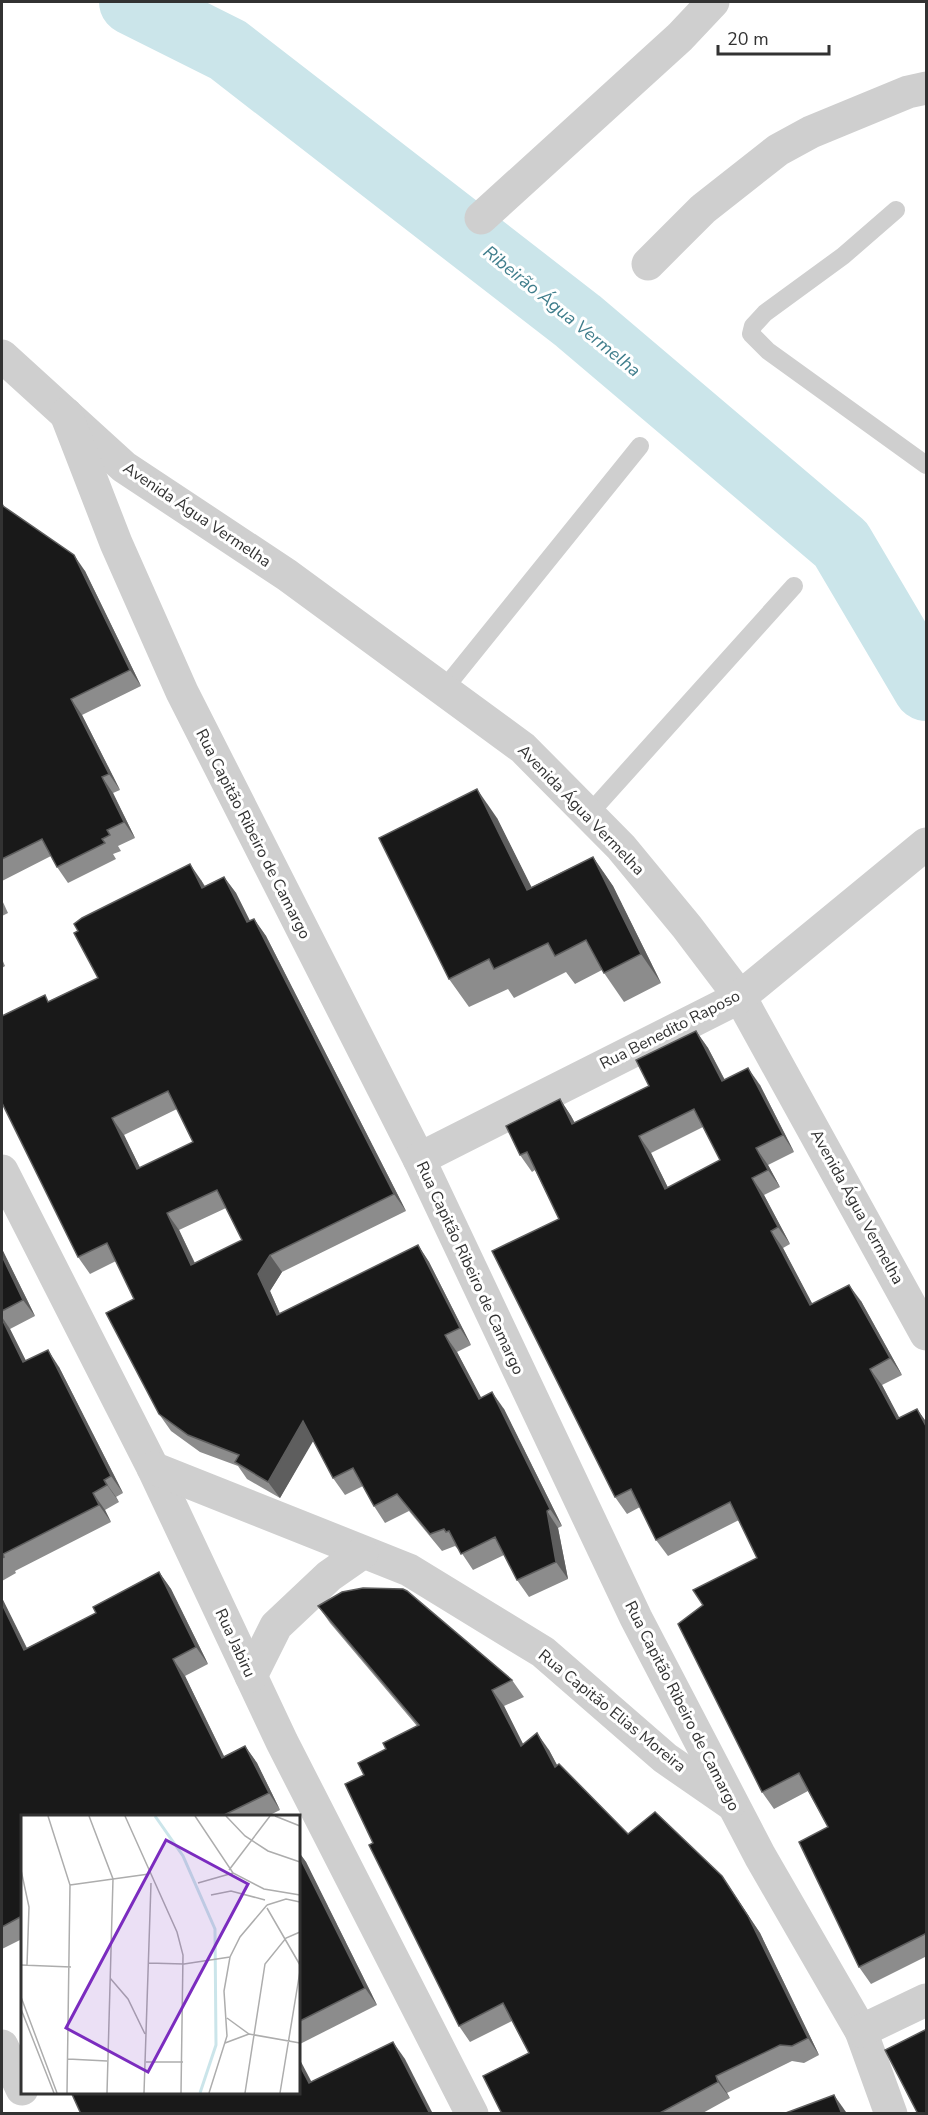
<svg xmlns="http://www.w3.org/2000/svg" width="928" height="2115" font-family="'Nunito Sans',sans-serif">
<rect width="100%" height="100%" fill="#fff"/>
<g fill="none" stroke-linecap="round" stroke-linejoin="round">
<path stroke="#cbe5ea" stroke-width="66" d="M132,2L228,50L578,321L841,544L926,688"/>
<g stroke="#cfcfcf" stroke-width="18">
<path d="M896,210L843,256L765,313L753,326L751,334L768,351L926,465"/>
<path d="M444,689L640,446"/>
<path d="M588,815L794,586"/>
</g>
<g stroke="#cfcfcf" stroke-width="33">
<path d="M481,218L680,37L713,2"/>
<path d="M648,264L703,209L778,150L811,132L908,92L926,88"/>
<path d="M2,356L124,467L287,575L523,748L621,847L687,927L740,997L926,1334"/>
<path d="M66,414L116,543L182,692L419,1159L636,1618L760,1856L861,2031L891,2114"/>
<path d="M419,1159L740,997L926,844"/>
<path d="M2,1171L153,1468L282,1742L472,2114"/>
<path d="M153,1468L409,1570L543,1652L665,1758L730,1803"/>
<path d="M251,1676L276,1626L329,1576L362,1553"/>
<path d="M861,2031L926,2000"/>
</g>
<path stroke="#cfcfcf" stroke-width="33" d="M2,2046L22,2089"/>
</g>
<g fill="#8c8c8c" fill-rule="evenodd">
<path d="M2,502L5,508L85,571L141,686L82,715L120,790L113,793L135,838L118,846L121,851L113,854L116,859L68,883L57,867L51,856L2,881Z"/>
<path d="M497,818L531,887L593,857L613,886L661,983L624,1002L602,970L575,984L566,972L514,998L508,989L469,1007L449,979Z"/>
<path d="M224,877L236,893L250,921L254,919L266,936L406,1211L282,1272L270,1291L280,1314L418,1245L429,1262L471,1345L457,1352L481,1398L504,1409L562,1526L558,1528L568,1579L529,1597L517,1580L504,1555L473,1570L459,1549H458L455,1546L442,1551L409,1511L385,1523L374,1506L363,1486L345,1495L333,1478L313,1440L280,1498L247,1479L238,1466L200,1452L171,1431L159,1414L134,1299L116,1261L90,1274L78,1257L49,1001L98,978L78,931L201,880L205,886ZM177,1109L193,1142L140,1168L124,1135ZM226,1208L242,1240L195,1263L179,1230Z"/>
<path d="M2,900L8,913L2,916Z"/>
<path d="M2,959L5,966L2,968Z"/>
<path d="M696,1031L708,1048L725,1080L760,1085L794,1152L768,1165L780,1187L764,1195L790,1244L783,1248L812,1304L861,1301L902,1375L882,1385L899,1418L917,1409L927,1423V1956L871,1984L859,1967L828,1827L808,1791L774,1809L762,1792L703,1605L757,1558L739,1520L668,1556L656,1540L640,1507L627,1514L615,1497L559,1219L535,1170L532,1172L520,1155L560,1099L571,1116L575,1123L649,1086ZM703,1127L720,1160L668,1188L651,1153Z"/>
<path d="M2,1249L35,1316L10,1329L26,1361L59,1367L123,1493L116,1497L119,1502L105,1510L111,1522L15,1571L16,1573L2,1581Z"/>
<path d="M159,1572L171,1589L208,1664L185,1676L224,1756L245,1746L257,1763L280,1810L268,1816H22V1939L2,1949V1598L27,1648L96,1613Z"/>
<path d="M318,1606L512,1680L524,1697L504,1706L523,1744L549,1750L557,1765L628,1834L722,1876L760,1933L819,2055L804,2063L792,2061L727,2093L730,2098L701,2114H502L529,2053L512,2021L470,2042L459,2026L373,1843L364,1775L386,1749L417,1726L330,1623Z"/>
<path d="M298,1851L306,1862L377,2005L298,2045Z"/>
</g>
<g fill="#5e5e5e">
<path d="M74,555L85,571L141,686L130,670Z"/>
<path d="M71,699L82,715L120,790L109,774Z"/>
<path d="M102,777L113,793L135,838L124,822Z"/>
<path d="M477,789L497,818L547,918L527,890Z"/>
<path d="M593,857L613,886L661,983L641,954Z"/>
<path d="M190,864L201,880L214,904L202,888Z"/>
<path d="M224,877L236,893L259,939L247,922Z"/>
<path d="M254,919L266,936L406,1211L394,1194Z"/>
<path d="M696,1031L708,1048L734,1098L722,1081Z"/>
<path d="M748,1068L760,1085L794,1152L783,1135Z"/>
<path d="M560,1099L571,1116L584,1141L572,1124Z"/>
<path d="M112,1118L124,1135L149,1186L137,1169Z"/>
<path d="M639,1136L651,1153L677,1206L665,1189Z"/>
<path d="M756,1148L768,1165L780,1187L768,1170Z"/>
<path d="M752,1178L764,1195L790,1244L778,1227Z"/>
<path d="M167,1213L179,1230L203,1281L191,1265Z"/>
<path d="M771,1231L783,1248L822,1322L810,1305Z"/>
<path d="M418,1245L429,1262L471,1345L460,1328Z"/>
<path d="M2,1249L35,1316L23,1300L2,1256Z"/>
<path d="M270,1255L282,1272L270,1291L288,1332L277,1315L258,1274Z"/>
<path d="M849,1285L861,1301L902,1375L890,1358Z"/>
<path d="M2,1317L10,1329L35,1379L23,1362L2,1319Z"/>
<path d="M445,1335L457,1352L491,1416L479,1399Z"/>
<path d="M48,1350L59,1367L123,1493L111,1476Z"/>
<path d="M870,1369L882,1385L909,1436L897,1419Z"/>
<path d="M492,1392L504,1409L562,1526L550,1509Z"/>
<path d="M917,1409L927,1423V1428Z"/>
<path d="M303,1421L315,1438L280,1498L268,1482Z"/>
<path d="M104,1480L116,1497L119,1502L107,1485Z"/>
<path d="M93,1493L105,1510L111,1522L99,1505Z"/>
<path d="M547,1511L558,1528L568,1579L556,1562Z"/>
<path d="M159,1572L171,1589L208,1664L196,1647Z"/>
<path d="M2,1598L36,1667L24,1650L2,1604Z"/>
<path d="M173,1659L185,1676L233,1775L222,1758Z"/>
<path d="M492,1690L504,1706L532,1762L521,1746Z"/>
<path d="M537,1733L549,1750L567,1784L555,1767Z"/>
<path d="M245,1746L257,1763L280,1810L269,1793Z"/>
<path d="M298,1851L306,1862L377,2005L365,1988L298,1854Z"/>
<path d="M722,1876L760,1933L819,2055L808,2038Z"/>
<path d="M393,2042L405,2059L433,2114H430Z"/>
<path d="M298,2056L321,2100L309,2083L298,2062Z"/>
<path d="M716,2076L727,2093L730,2098L718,2082Z"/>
<path d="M834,2095L846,2112L847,2114H842Z"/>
</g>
<g fill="#191919" stroke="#5e5e5e" stroke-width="1.5" fill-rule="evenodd">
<path d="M2,504L3,506L74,555L130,670L71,699L109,774L102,777L124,822L107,830L110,835L102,839L105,843L57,867L42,839L2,859Z"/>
<path d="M477,789L527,890L593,857L641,954L604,973L586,940L555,956L548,943L494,969L489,959L449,979L379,838Z"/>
<path d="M190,864L202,888L224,877L247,922L254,919L394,1194L270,1255L258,1274L277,1315L418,1245L460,1328L445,1335L479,1399L492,1392L550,1509L547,1511L556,1562L517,1580L495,1537L461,1554L449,1531L446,1532L444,1529L430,1534L397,1494L374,1506L353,1468L333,1478L303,1421L268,1482L235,1462L239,1455L188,1435L159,1414L106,1313L134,1299L107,1243L78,1257L2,1103V1016L45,995L48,1002L98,978L74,933L78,931L74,924L82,918ZM168,1091L193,1142L137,1169L112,1118ZM217,1190L242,1240L191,1265L167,1213Z"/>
<path d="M696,1031L722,1081L748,1068L783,1135L756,1148L768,1170L752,1178L778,1227L771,1231L810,1305L849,1285L890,1358L870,1369L897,1419L917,1409L927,1428V1933L859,1967L799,1842L828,1827L799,1773L762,1792L678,1624L703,1605L693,1590L757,1558L730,1502L656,1540L631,1489L615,1497L492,1251L559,1219L527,1152L520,1155L506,1126L560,1099L572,1124L649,1086L636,1060ZM694,1109L720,1160L665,1189L639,1136Z"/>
<path d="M2,1256L23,1300L2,1311Z"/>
<path d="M2,1319L23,1362L48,1350L111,1476L104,1480L107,1485L93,1493L99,1505L3,1554L4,1557L2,1558Z"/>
<path d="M159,1572L196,1647L173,1659L222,1758L245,1746L269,1793L222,1816H22V1916L2,1927V1604L24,1650L96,1613L93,1607Z"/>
<path d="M363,1588L403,1589L407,1591L512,1680L492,1690L521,1746L537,1733L555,1767L559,1764L628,1834L655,1812L722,1876L748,1916L808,2038L792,2046L780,2045L716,2076L718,2082L658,2114H502L483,2076L529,2053L503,2003L459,2026L369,1845L373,1843L345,1784L364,1775L358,1763L386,1749L383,1743L419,1725L318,1606L342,1592Z"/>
<path d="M298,1854L365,1988L298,2022Z"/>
<path d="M927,2029V2114H918L885,2050Z"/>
<path d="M393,2042L430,2114H81L71,2092H298V2062L309,2083Z"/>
<path d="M834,2095L842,2114H783Z"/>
</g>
<g text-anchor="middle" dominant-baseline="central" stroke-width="6" stroke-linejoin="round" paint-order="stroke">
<g font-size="16" fill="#323232" stroke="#fff">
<text transform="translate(197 515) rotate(34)">Avenida Água Vermelha</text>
<text transform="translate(581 810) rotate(46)">Avenida Água Vermelha</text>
<text transform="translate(253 834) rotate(63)">Rua Capitão Ribeiro de Camargo</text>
<text transform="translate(670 1030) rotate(-27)">Rua Benedito Raposo</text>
<text transform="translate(857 1207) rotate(61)">Avenida Água Vermelha</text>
<text transform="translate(470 1268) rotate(65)">Rua Capitão Ribeiro de Camargo</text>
<text transform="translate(235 1643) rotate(65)">Rua Jabiru</text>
<text transform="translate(682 1706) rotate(63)">Rua Capitão Ribeiro de Camargo</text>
<text transform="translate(612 1711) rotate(39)">Rua Capitão Elias Moreira</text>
</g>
<g font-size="18" font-style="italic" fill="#407e8c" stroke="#fff">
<text transform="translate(562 311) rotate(39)">Ribeirão Água Vermelha</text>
</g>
</g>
<g transform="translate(21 1815)">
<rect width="279" height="279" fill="#fff"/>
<path fill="none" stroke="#cbe5ea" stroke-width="3" d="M134,1L162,41L194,114L195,230L179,278"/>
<path fill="none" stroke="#adadad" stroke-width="1.5" d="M27,1L49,70L46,278M68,1L92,64L86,278M104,1L156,117L162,140L160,278M174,1L212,58L243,74L279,80M205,1L224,21L247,36L279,47M254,1L279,11M0,55L8,92L6,150M208,55L249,1M177,68L212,58M49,70L128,59M190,80L210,76L244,85M246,90L265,84L279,87M246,93L279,150M127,148L163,149L209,142M0,150L50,152M89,163L107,184L124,219M0,182L36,278M0,194L33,278M206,203L228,219L279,228M204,228L228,219M47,244L86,246M125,247H162M123,278L130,68M188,278L206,221L203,176L209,142L219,122L246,90M224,278L244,149L265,123L279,117M259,278L279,156"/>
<path fill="#7b2cbf" fill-opacity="0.15" stroke="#7b2cbf" stroke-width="3" d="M145,25L227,69L127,257L45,213Z"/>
<rect width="279" height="279" fill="none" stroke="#323232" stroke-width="3"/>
</g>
<rect width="928" height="2115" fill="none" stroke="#323232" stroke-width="6"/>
<path d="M718 45v9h111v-9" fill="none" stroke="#323232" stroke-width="3"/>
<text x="727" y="45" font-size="18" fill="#323232" stroke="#ffffff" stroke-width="4.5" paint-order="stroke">20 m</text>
</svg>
